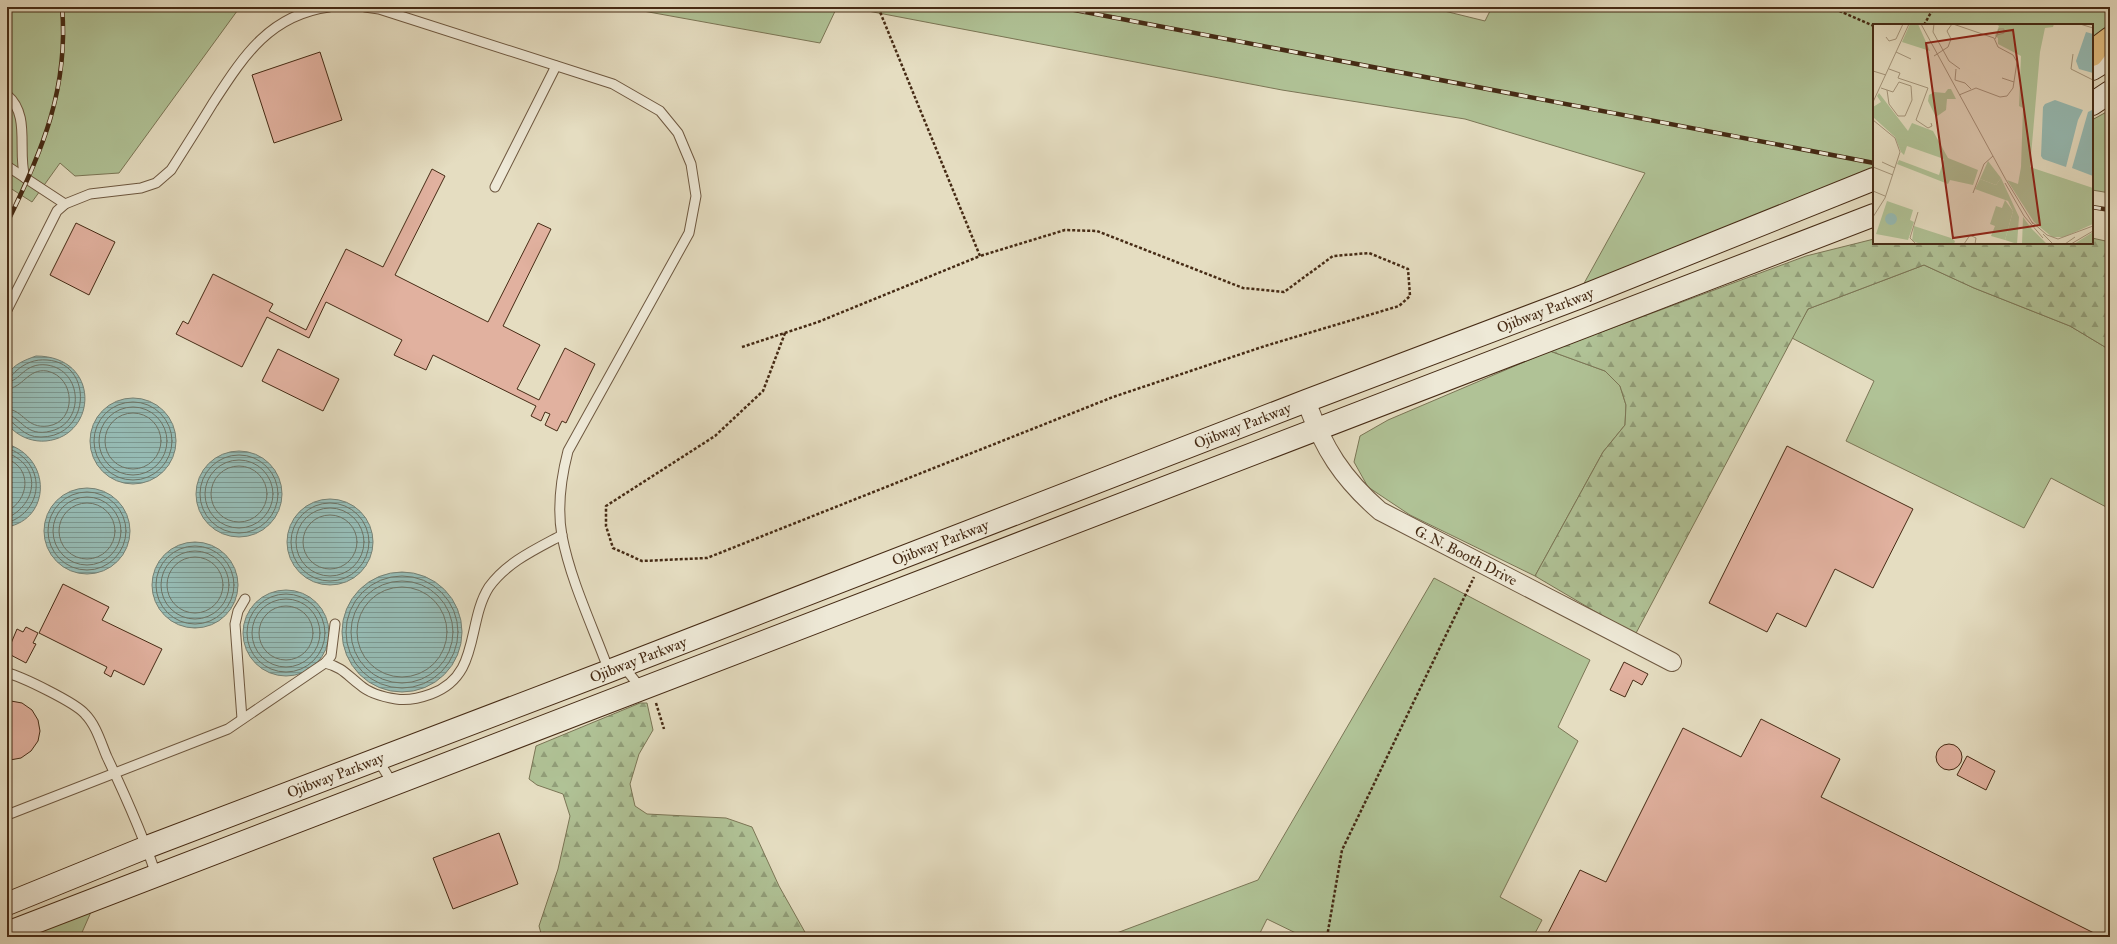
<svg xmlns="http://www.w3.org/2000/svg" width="2117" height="944" font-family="'IM FELL Great Primer',serif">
<defs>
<pattern id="forest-firs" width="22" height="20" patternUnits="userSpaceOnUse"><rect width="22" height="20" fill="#b0c296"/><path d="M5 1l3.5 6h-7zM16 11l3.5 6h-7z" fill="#919e79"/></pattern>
<pattern id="water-rules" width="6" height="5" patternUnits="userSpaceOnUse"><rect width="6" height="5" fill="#96bbb4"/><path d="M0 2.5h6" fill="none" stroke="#7c9891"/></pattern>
</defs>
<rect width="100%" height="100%" fill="#e5ddc1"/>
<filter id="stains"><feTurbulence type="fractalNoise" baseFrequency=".005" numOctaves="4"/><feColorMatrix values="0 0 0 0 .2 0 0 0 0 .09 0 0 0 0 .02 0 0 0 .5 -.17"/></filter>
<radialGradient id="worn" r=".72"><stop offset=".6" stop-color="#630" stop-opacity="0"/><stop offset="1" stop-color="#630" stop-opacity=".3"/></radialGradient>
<g fill="#b0c296" stroke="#7b7656">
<path d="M7,7H240L119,173L75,176L60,163L32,202L7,186Z"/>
<path d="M621,7H837L820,43Z"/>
<path d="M847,7H1428L1485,21L1492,7H2110V26L2092,40V25H1874V168L1582,287L1645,173L1465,119L1282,90Z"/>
<path d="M2110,110V193L2092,190V120Z"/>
<path d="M1924,265L1974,288L2070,326L2110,350V509L2051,478L2024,528L1846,441L1874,381L1792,338L1808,309Z"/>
<path d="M1550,351L1605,371L1620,386L1626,405L1625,425L1603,452L1535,576L1410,515L1368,487L1354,462L1360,436L1388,420Z"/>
<path d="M1434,578L1590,660L1558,727L1578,741L1500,897L1542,920L1533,937H1304L1267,919L1258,937H1106L1258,880Z"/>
<path d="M91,912L80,937H26Z"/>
</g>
<g fill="url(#forest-firs)" stroke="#7b7656">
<path d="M2092,238L2110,242V350L2070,326L1974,288L1924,265L1808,309L1635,635L1535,576L1603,452L1625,425L1626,405L1620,386L1605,371L1550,351L1806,256L1874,239V243H2092Z"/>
<path d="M640,703H647L653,730L639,754L630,784L635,806L647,814L726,818L752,827L779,886L806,934L805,937H542L539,926L558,869L570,816L563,794L537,785L529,779L536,746Z"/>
</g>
<g fill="url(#water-rules)" stroke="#768174">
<path d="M36,356C101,356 98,436 46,441C34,442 22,438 13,430C11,428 8,424 7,422C5,417 6,378 8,374C14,364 25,360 36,356Z"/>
<circle cx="133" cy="441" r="43"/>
<path d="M7,444C52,458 51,519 7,527Z"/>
<circle cx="239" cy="494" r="43"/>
<circle cx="87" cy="531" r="43"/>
<circle cx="330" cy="542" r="43"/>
<circle cx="195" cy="585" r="43"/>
<circle cx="402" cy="632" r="60"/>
<circle cx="286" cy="633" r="43"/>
</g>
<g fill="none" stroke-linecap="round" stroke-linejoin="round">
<g stroke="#6e7364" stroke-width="1">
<path d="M7,377C12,377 13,374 16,371C25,363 35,359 47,360C94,363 91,437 41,437C23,438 15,421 7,420"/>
<path d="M7,382C20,382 24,362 47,365C83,370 85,423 51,431C25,438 21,416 7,415"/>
<path d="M7,389C23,388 28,368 47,371C76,377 77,422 48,426C26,429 24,410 7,409"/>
<circle cx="133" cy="441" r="39"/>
<circle cx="133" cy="441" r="34"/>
<circle cx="133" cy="441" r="28"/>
<path d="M7,448C46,461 46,510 7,523"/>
<path d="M7,453C42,465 38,504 7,518"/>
<circle cx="239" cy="494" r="39"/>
<path d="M7,459C33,468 29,501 7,511"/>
<circle cx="239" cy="494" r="34"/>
<circle cx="239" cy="494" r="28"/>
<circle cx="87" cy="531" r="39"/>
<circle cx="87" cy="531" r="34"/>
<circle cx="330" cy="542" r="39"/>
<circle cx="87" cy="531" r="28"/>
<circle cx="330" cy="542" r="34"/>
<circle cx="330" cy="542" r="27"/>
<circle cx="195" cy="585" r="39"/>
<circle cx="195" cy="585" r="34"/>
<circle cx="195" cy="585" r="28"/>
<circle cx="402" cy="632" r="56"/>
<circle cx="402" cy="632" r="51"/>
<circle cx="402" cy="632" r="45"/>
<circle cx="286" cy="633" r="39"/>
<circle cx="286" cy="633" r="34"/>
<circle cx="286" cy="633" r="27"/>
</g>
</g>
<g fill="#e1b19f" stroke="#462b15">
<path d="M320,52L342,120L274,143L252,75Z"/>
<path d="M432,169L445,176L395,275L488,322L538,223L551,229L503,326L540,345L517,389L539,400L565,348L595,364L566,423L562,421L557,431L545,425L550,414L545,412L541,421L531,416L536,406L433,355L426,370L394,355L402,340L326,302L309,338L267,317L242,367L176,334L183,321L188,324L213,274L273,304L269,311L306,330L346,249L383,267Z"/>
<path d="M76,223L115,242L89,295L50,275Z"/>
<path d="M278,349L339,379L323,411L262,381Z"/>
<path d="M1787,446L1913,509L1873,588L1835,569L1806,627L1777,613L1767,632L1709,603Z"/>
<path d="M63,584L109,607L102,620L162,649L144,685L114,670L111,677L104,673L107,667L39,633Z"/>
<path d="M26,627L38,633L33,643L36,644L26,663L7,653L17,629L23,632Z"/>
<path d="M1624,662L1648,674L1642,685L1633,680L1625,697L1610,690Z"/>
<path d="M11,701L22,703L32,710L38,720L40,731L38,741L31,751L21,758L10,760L8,773L7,702Z"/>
<path d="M1761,719L1840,759L1821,797L2102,937H1546L1580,870L1606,882L1683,728L1741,757Z"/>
<circle cx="1949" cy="757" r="13"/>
<path d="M1967,756L1995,771L1986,790L1957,775Z"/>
<path d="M499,833L518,884L453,909L433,858Z"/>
</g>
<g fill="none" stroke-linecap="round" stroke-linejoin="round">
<g stroke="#6e5840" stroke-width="11">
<g id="lane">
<path d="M365,7L379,9L613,84L660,111L678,133L691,164L696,196L689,233L568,451C561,478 557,508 562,536C571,582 593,627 609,671"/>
<path d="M7,95C31,115 17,151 25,178"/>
<path d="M7,166L65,204"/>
<path d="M495,187L556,66"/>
<path d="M7,310L57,211L65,204L90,194L141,188L156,183L171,170C185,148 199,126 213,103C243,57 269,15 329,7"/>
<path d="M325,663C342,667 347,675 360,685C370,694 383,697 396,699C408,701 420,698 431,694C481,676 466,623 489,587C507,562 536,549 562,535"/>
<path d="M623,666L641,688"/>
<path d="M7,673C21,676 76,703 85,714C96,725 101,743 107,757C125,795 143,834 156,875"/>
<path d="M242,719L235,624L238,611L245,599"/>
<path d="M378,760L393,784"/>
<path d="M7,815L228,729L325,663L331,656L335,624"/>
</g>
</g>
<g stroke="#6e5840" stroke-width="20">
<g id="street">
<path id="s1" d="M1306,401C1324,449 1342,478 1380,511L1672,662"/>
</g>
</g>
<g stroke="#462b15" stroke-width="24">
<g id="secondary">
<path d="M2092,69L2110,58"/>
<path d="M2092,104L2110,92"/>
<path id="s2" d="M7,904L147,847L609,671L1306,401L1578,298L1874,179"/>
<path d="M7,933L1874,215"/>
</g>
</g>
<g stroke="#462b15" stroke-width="24">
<path id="highway" d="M2092,55L2098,47L2110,38"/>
</g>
<g stroke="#462b15" stroke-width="2.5" stroke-dasharray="3 2" stroke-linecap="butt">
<path d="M1830,7L1874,26"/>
<path d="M1924,25L1934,7"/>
<path d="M785,333L763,391L715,436L606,506V526L613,548L642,561L707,558L1113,397L1265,346L1399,306L1410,296L1408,269L1369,253L1333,256L1284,292L1243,288L1097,231L1065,230L980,256"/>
<path d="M742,347L818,322L980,256L878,7"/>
<path d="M656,703L664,729"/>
<path d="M1327,937L1342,850L1474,577"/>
</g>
<use href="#lane" stroke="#eee9d7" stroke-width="9"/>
<use href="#street" stroke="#eee9d7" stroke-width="18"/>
<use href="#secondary" stroke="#eee9d7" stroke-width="22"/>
<use href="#highway" stroke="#e2be80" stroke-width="22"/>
<g stroke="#462b15" stroke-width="4.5">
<g id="rail">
<path d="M1059,7L1874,163"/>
<path d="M2092,207L2110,210"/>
<path d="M7,223C42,152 69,88 62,7"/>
</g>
</g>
<use href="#rail" stroke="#eee9d7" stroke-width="3" stroke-dasharray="9" stroke-linecap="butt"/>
</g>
<g text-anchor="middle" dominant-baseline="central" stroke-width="3" stroke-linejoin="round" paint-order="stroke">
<g font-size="15" fill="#462b15" stroke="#eee9d7">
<text stroke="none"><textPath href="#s2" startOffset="1649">Ojibway Parkway</textPath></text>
<text stroke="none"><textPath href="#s2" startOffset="1325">Ojibway Parkway</textPath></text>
<text stroke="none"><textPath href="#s2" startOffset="1001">Ojibway Parkway</textPath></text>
<text stroke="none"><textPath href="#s1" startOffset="231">G. N. Booth Drive</textPath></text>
<text stroke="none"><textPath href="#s2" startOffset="677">Ojibway Parkway</textPath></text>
<text stroke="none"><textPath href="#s2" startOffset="353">Ojibway Parkway</textPath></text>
</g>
</g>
<g transform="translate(1873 24)">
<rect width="220" height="220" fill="#e5ddc1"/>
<path d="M37,0H45L57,27L29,18ZM123,0H181L180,3L172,4L167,28L157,143L220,164V200L191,213H179L161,198L134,156L145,160L148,143L150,84L146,82L148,32L125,20V14L122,12L126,2ZM6,69L35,107L39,99L60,107L75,134L105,146L100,161L77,156L75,160L24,140L26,136L66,151L71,135L34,122L31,131L28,128L22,113L0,93V83L8,78L4,72ZM115,137L128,154L123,161L107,155ZM132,176L140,187L132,216L118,212L122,202L117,200L123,182L129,184ZM14,177L40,186L37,196L41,198L35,216L3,210ZM150,193L158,204L174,220H149ZM41,202L78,214L82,217L81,220H48L39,217ZM220,208V220H201Z" fill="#b0c296"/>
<path d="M75,65H78L83,75H74L73,86L63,93L55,77L56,71L61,68L72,69ZM128,154L146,193L144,220L132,216L140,187L135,177L102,165L107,155L123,161Z" fill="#b0c296"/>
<path d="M213,8L220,10V49L206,45L203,37ZM182,76L210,86L205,96L193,143L170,135L168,132L170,83L172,80ZM219,86L220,87V152L199,144L215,88ZM12 195a6 6 0 1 1 12 0a6 6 0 1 1-12 0Z" fill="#96bbb4"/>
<path fill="none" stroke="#a5967c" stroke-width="1" d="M48,0L133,156L160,200M61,0L60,8L76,37L87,45M80,0L121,14L125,23L140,31L144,38L140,64L134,72L127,73L103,64L86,71M207,0L220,4M13,13L16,17L23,15L30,0M122,15L124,11L126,5H131V9L124,11M23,28L38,35M200,30L198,45L220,56M61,32L75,23L78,15L74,7L79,0M16,45L27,49L25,54L55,64L43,96L55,104L59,102L58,99M83,45L82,56L92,59L98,65M0,47L13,51M129,54L141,58M8,64L20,68L26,58L38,62L39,76L32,92H25L16,80L14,66M0,78L36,0M0,96L22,114L27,128L12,174L0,193M9,138L22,144M0,143L20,151M132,159L151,192L170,214M0,167L12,172M100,169L111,140L120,132M159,198L174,211L185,215L220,202M170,210L180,220M43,220L37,214L45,188M91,220L97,211L103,214L102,220M192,220L202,213M198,220L220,207"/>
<path fill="#8f2418" fill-opacity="0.15" stroke="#8f2418" stroke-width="2" d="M140,6L167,201L80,214L53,19Z"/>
<rect width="220" height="220" fill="none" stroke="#462b15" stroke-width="2"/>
</g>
<rect width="2117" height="944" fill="none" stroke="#e5ddc1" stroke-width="24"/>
<rect x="8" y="8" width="2101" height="928" fill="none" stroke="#462b15" stroke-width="2"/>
<rect x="12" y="12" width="2093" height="920" fill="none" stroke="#462b15"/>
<rect width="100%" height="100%" filter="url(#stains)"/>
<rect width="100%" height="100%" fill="url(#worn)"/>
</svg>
